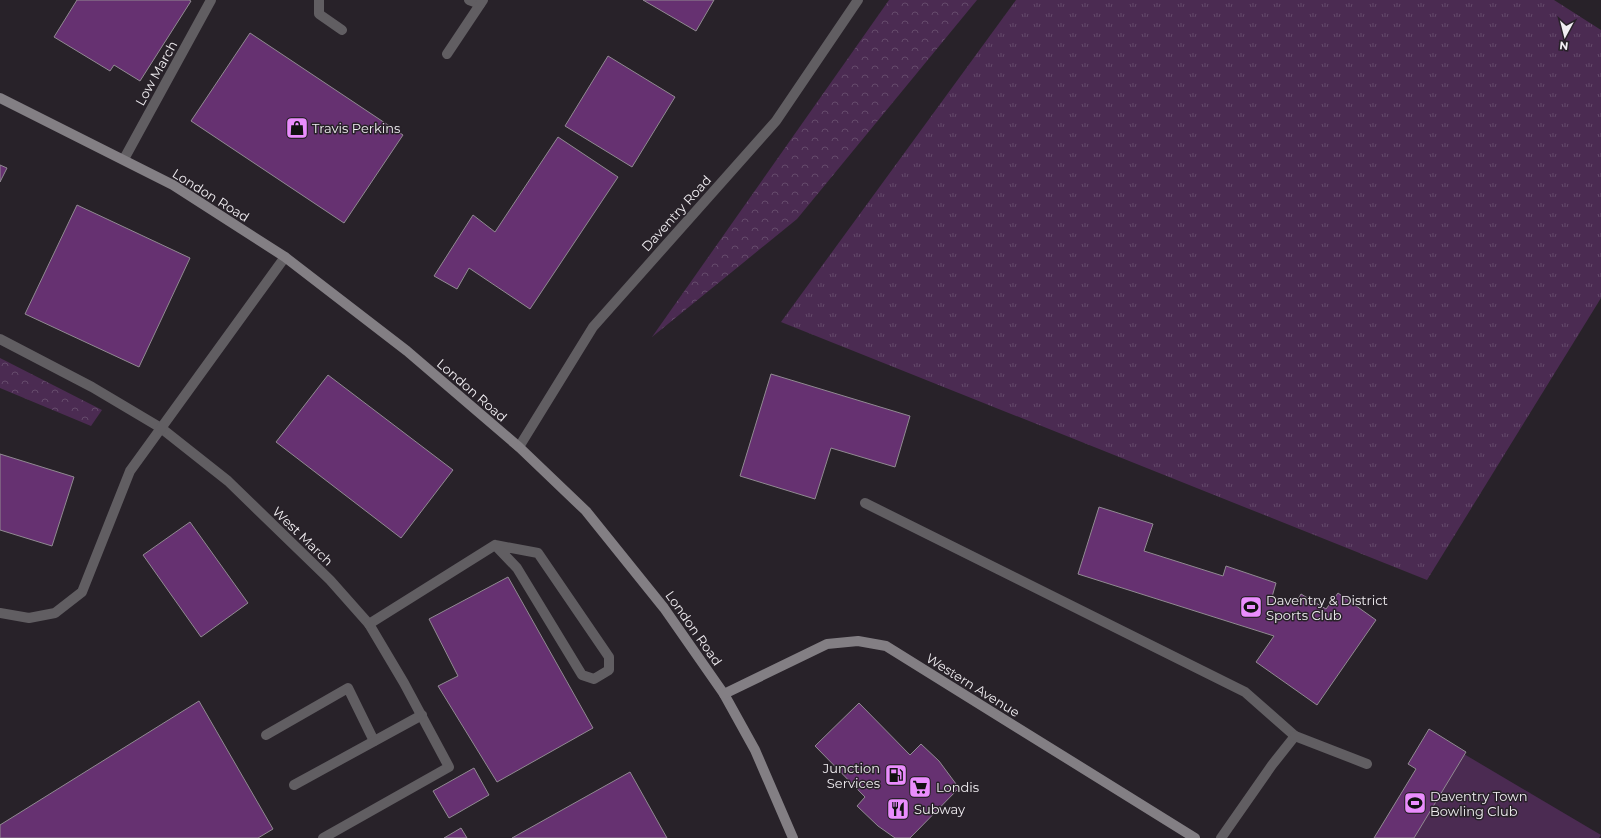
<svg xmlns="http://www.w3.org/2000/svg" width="1601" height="838" font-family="Montserrat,sans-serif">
<defs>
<pattern id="forest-crowns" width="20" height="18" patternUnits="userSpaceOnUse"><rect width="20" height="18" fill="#4b2b52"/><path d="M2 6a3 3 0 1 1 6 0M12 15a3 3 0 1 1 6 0" fill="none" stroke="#654a6b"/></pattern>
<pattern id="park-tufts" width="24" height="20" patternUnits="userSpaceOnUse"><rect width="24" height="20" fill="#4b2b52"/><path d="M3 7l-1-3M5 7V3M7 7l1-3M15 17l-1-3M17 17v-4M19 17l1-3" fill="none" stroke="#654a6b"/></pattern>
</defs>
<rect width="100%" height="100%" fill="#282229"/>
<path fill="#4b2b52" d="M1464,754L1601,835L1599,838H1414Z"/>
<g fill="url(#forest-crowns)">
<path d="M889,0H977L797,219L652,337Z"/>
<path d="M0,358L102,410L91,426L0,388Z"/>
</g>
<path fill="url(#park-tufts)" d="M1016,0H1554L1601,30V298L1427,580L781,322Z"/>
<g fill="#663171" stroke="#918a92">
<path d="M77,0H189L191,1L140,81L114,65L110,71L54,37Z"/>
<path d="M643,0H714L696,31Z"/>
<path d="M250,33L403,135L344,223L191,121Z"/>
<path d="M608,56L675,97L632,167L565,126Z"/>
<path d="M558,137L618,177L530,309L469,268L457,289L434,276L473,215L495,232Z"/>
<path d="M0,165L7,168L0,182Z"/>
<path d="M77,205L190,258L139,367L25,314Z"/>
<path d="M771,374L910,416L895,467L831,448L815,499L740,476Z"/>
<path d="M328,375L453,470L401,538L276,442Z"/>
<path d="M0,454L74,477L52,546L0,530Z"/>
<path d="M1099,507L1153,524L1144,551L1223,576L1226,566L1276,583L1272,597L1295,604L1301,594L1326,609L1338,593L1376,620L1317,705L1256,662L1274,636L1078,574Z"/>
<path d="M190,522L248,603L201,637L143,555Z"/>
<path d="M508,577L593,728L497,782L438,686L458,676L429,619Z"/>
<path d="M199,701L273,829L258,838H0V825Z"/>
<path d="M859,703L910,755L921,744L939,761L959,788L910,838H895L878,826L857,806L865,797L815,746Z"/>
<path d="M1429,729L1466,752L1414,838H1374L1416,769L1408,764Z"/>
<path d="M474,768L489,795L449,818L433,791Z"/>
<path d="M630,772L667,838H512Z"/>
<path d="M461,828L467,838H444Z"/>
</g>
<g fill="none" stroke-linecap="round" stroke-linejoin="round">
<g stroke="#615e62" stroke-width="10">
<path d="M319,0V14L342,30"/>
<path d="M161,428L228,481L330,580L369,624L404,683L449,767L323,838"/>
<path d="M865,503L1245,692L1295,736L1272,765L1221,838"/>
<path d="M369,624L495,545L517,568L582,675L594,679L609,670V657L538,553L495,545"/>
<path d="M266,735L348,688L374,741"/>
<path d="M1295,736L1367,764"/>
<path d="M294,785L422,715"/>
</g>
<g stroke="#615e62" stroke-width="10">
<path d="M469,0L480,4"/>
<path d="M447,54L483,0"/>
<path d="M124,159L211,0"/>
<path d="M0,339L92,387L161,428"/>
<path d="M519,447L593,327L776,121L858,0"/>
<path d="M0,613L29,618L55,613L82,592L130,471L285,257"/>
</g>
<g stroke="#837f84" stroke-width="10">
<path d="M0,98L173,185L285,257L407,351L519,447L586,511L664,608L724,694L755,750L793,838"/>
<path d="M724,694L827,644L858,641L886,646L1195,838"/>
</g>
</g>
<defs>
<g id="shop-square" transform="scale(1.15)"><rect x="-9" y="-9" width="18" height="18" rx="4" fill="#ea8dfd" stroke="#282229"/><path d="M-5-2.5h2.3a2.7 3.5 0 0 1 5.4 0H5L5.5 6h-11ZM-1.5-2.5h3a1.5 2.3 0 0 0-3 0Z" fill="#111"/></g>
<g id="stadium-square" transform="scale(1.15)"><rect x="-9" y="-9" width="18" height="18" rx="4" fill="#ea8dfd" stroke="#282229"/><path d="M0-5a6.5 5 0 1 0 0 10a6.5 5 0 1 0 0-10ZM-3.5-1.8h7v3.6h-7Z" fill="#111"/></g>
<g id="fuel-square" transform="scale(1.15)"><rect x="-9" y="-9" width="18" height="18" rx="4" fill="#ea8dfd" stroke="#282229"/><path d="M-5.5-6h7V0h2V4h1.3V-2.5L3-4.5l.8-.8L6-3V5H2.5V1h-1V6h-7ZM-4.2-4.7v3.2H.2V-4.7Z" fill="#111"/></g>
<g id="supermarket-square" transform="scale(1.15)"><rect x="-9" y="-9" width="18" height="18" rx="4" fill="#ea8dfd" stroke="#282229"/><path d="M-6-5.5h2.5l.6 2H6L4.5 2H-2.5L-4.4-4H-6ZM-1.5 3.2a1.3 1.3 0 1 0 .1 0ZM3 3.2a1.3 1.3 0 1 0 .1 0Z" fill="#111"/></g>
<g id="restaurant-square" transform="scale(1.15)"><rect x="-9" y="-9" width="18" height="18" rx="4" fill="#ea8dfd" stroke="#282229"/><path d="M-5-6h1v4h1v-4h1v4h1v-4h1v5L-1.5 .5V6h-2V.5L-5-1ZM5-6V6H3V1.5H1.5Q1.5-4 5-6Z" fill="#111"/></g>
</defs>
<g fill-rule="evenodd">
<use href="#shop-square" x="297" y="128"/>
<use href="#stadium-square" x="1251" y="607"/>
<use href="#fuel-square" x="896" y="775"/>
<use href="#supermarket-square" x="920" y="787"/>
<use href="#stadium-square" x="1415" y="803"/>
<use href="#restaurant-square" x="898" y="809"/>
</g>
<g text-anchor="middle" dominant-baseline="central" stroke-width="3" stroke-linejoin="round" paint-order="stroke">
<g font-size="13" fill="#f1eef2" stroke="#282229">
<text transform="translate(156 73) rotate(-61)">Low March</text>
<text transform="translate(211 195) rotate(32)">London Road</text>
<text transform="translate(676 213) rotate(-48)">Daventry Road</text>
<text transform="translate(472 390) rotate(41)">London Road</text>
<text transform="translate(303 536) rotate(44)">West March</text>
<text transform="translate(694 628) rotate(55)">London Road</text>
<text transform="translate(973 685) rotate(32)">Western Avenue</text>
</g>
<g font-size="13" fill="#f1eef2" stroke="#282229" text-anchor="start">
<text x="312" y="128">Travis Perkins</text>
<text x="1266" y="600">Daventry &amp; District<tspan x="1266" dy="15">Sports Club</tspan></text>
<text x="880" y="768" text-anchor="end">Junction<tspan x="880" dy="15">Services</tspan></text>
<text x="936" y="787">Londis</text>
<text x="1430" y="796">Daventry Town<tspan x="1430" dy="15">Bowling Club</tspan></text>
<text x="914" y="809">Subway</text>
</g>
</g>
<g transform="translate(1565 36) rotate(187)" stroke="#282229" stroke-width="3" paint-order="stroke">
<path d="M0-3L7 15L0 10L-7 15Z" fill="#f1eef2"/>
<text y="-6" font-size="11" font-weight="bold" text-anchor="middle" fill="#f1eef2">N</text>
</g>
</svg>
